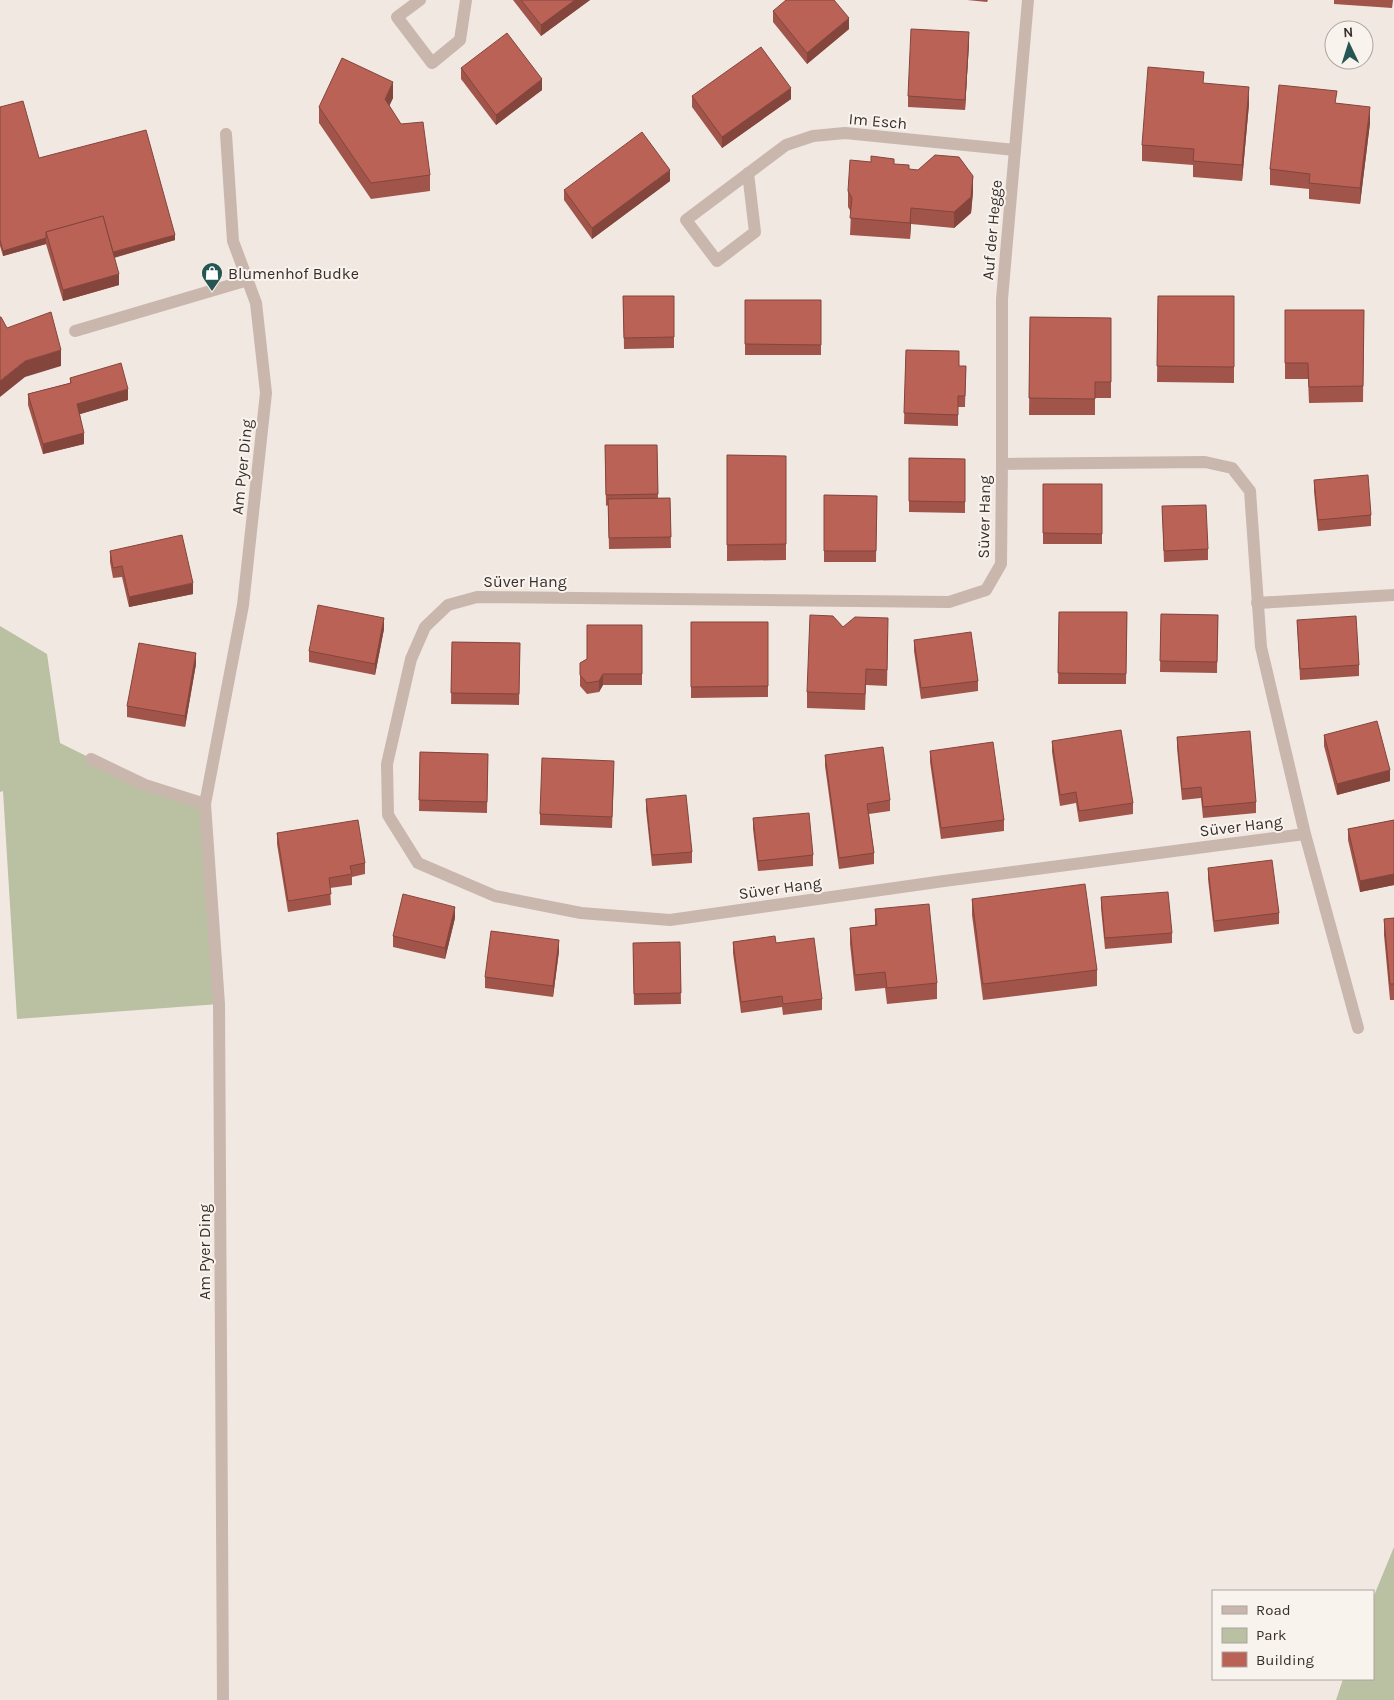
<svg xmlns="http://www.w3.org/2000/svg" width="1394" height="1700" font-family="Karla,sans-serif">
<rect width="100%" height="100%" fill="#f1e8e2"/>
<g fill="#bac0a2">
<path d="M0,626L47,654L60,743L145,785L205,804L219,1004L17,1019L3,791L0,792Z"/>
<path d="M1394,1547V1700H1336L1343,1679H1373V1598Z"/>
</g>
<g fill="none" stroke-linecap="round" stroke-linejoin="round">
<g stroke="#c9b7ae" stroke-width="12">
<path d="M420,0L397,17L432,63L460,40L466,0"/>
<path d="M748,173L755,232L717,261L686,220L786,145L813,136L845,133L1015,150"/>
<path d="M75,331L248,280"/>
<path d="M1002,464V299L1028,0"/>
<path d="M1257,603L1394,595"/>
<path d="M91,759L145,785L205,804"/>
<path d="M1305,834L944,881L670,920L581,913L495,896L418,863L388,815L387,764L411,659L425,627L448,605L477,597L949,602L986,590L1001,564L1002,464L1205,462L1232,468L1250,491L1261,647L1305,834L1358,1028"/>
<path d="M223,1700L219,1004L205,804L243,605L266,393L256,303L233,241L226,134"/>
</g>
</g>
<g fill="#a1544a">
<path d="M513,0H590L541,36Z"/>
<path d="M967,0H988L987,2Z"/>
<path d="M1334,0H1393L1392,8L1334,4Z"/>
<path d="M773,11L849,29L807,64L773,22Z"/>
<path d="M969,43L965,110L908,107V96Z"/>
<path d="M461,68L542,90L496,125L461,79Z"/>
<path d="M1204,84L1249,104L1242,181L1193,177V165L1142,161V145Z"/>
<path d="M692,96L791,99L722,148L692,107Z"/>
<path d="M393,98L389,106L430,175V191L371,199L319,123V107Z"/>
<path d="M1337,103L1370,123L1360,204L1309,199V189L1270,185V169Z"/>
<path d="M0,107L39,158L175,240L114,258L119,285L63,301L46,244L3,256L0,246Z"/>
<path d="M894,164L973,192L971,213L954,228L911,224L910,239L850,235L851,212L848,207V191Z"/>
<path d="M670,181L592,239L564,200V190Z"/>
<path d="M623,296H674V348L624,349Z"/>
<path d="M1158,296H1234V383L1157,382Z"/>
<rect x="745" y="300" width="76" height="55"/>
<path d="M1285,310H1364L1363,402L1309,403L1308,379H1285Z"/>
<path d="M1030,317L1111,318V398H1095V415H1029Z"/>
<path d="M906,350L959,366H966L965,407H958V426L904,424Z"/>
<path d="M70,378L128,400L80,414L84,444L43,454L28,405V394L70,383Z"/>
<path d="M605,445H657L658,498H670L671,548L609,549L608,505L606,506Z"/>
<path d="M727,455L786,456V560L727,561Z"/>
<path d="M909,458L965,459V513L909,512Z"/>
<path d="M1314,480L1371,515V526L1318,531L1314,491Z"/>
<rect x="1043" y="484" width="59" height="60"/>
<path d="M824,495L877,496L876,562H824Z"/>
<path d="M1162,506L1208,549V560L1164,562Z"/>
<path d="M110,551L193,594L129,607L122,577L113,578L110,562Z"/>
<path d="M1059,612H1127L1126,684H1058Z"/>
<path d="M1161,614L1218,615L1217,673L1160,672Z"/>
<path d="M1297,620L1359,665V676L1300,680Z"/>
<path d="M691,622H768V697L691,698Z"/>
<path d="M642,625V685H603L599,692L587,694L580,686V663L587,659Z"/>
<path d="M843,627L888,634L887,686L866,685L865,710L807,708V692Z"/>
<path d="M384,629L375,675L309,662V651Z"/>
<path d="M914,640L978,681V691L921,699L914,651Z"/>
<path d="M452,642L520,643L519,705L451,704Z"/>
<path d="M196,664L185,727L127,717V706Z"/>
<path d="M1324,735L1390,781L1337,795L1324,746Z"/>
<path d="M1177,737L1256,802V813L1203,818L1201,798L1182,800L1177,748Z"/>
<path d="M1052,741L1133,803V814L1079,822L1076,803L1060,806L1052,752Z"/>
<path d="M930,751L1004,820V831L941,839L930,762Z"/>
<path d="M420,752L488,754L487,813L419,811Z"/>
<path d="M825,755L890,800V811L869,814L874,853V864L839,869L825,766Z"/>
<path d="M614,772L612,828L540,825V814Z"/>
<path d="M646,799L692,852V863L652,866L646,810Z"/>
<path d="M753,818L813,855V866L758,871L753,829Z"/>
<path d="M1394,820V885L1360,892L1348,840V829Z"/>
<path d="M277,833L365,863V874L352,877V885L330,888L331,905L288,912L277,844Z"/>
<path d="M1208,868L1279,913V924L1214,932L1208,879Z"/>
<path d="M1101,897L1172,933V943L1105,949L1101,908Z"/>
<path d="M972,899L1097,970V986L983,1000L972,915Z"/>
<path d="M875,909L937,983V999L887,1004L885,988L855,991L850,944V928L875,925Z"/>
<path d="M455,918L445,959L393,947V936Z"/>
<path d="M1394,918V1000H1390L1384,935V919Z"/>
<path d="M680,942L681,1004L634,1005L633,954Z"/>
<path d="M733,942L776,943L822,999V1010L783,1015L782,1007L741,1013L733,953Z"/>
<path d="M559,951L553,997L485,988V977Z"/>
</g>
<g fill="#83453c">
<path d="M575,0H590L541,36V25Z"/>
<path d="M849,18V29L807,64V53Z"/>
<path d="M969,32V43L965,110V100Z"/>
<path d="M542,79V90L496,125V115Z"/>
<path d="M393,82V98L385,115V99Z"/>
<path d="M1249,87V104L1242,181V165Z"/>
<path d="M791,88V99L722,148V137Z"/>
<path d="M1370,107V123L1360,204V188Z"/>
<path d="M670,170V181L592,239V228Z"/>
<path d="M973,176V192L971,213L954,228V212Z"/>
<path d="M911,208V224L910,239V223Z"/>
<path d="M175,235V240L112,258V253Z"/>
<path d="M46,238V244L3,256V251Z"/>
<path d="M119,274V285L63,301V290Z"/>
<path d="M61,350V366L25,377L0,397V381L25,361Z"/>
<path d="M128,389V400L77,415V404Z"/>
<path d="M84,433V444L43,454V444Z"/>
<path d="M193,583V594L129,607V597Z"/>
<path d="M384,618V629L375,675V664Z"/>
<path d="M196,653V664L185,727V716Z"/>
<path d="M603,674V685L599,692V681Z"/>
<path d="M1390,770V781L1337,795V784Z"/>
<path d="M1394,874V885L1360,892V881Z"/>
<path d="M455,907V918L445,959V948Z"/>
<path d="M559,940V951L553,997V986Z"/>
</g>
<g fill="#bb6256" stroke="#83453c">
<path d="M521,0H575L541,25Z"/>
<path d="M786,0H834L849,18L807,53L773,11Z"/>
<path d="M911,29L969,32L965,100L908,96Z"/>
<path d="M507,33L542,79L496,115L461,68Z"/>
<path d="M761,47L791,88L722,137L692,96Z"/>
<path d="M342,58L393,82L385,99L401,124L423,122L430,175L371,183L319,107Z"/>
<path d="M1148,67L1204,72L1203,83L1249,87L1242,165L1193,161L1194,149L1142,145Z"/>
<path d="M1279,85L1337,91L1335,103L1370,107L1360,188L1309,183L1310,174L1270,169Z"/>
<path d="M23,101L39,158L146,130L175,235L113,252L103,216L46,232V238L3,251L0,240V107Z"/>
<path d="M642,132L670,170L592,228L564,190Z"/>
<path d="M935,155L959,157L973,176L971,197L954,212L911,208L910,223L850,218L852,198L848,191L850,160L871,162V156L894,159V164L909,165V169L918,170Z"/>
<path d="M103,216L119,274L63,290L46,232Z"/>
<path d="M623,296H674V337L624,338Z"/>
<path d="M1158,296H1234V367L1157,366Z"/>
<path d="M745,300H821V345L745,344Z"/>
<path d="M1285,310H1364L1363,386L1309,387L1308,363H1285Z"/>
<path d="M51,312L61,350L25,361L0,381V317H1L7,328Z"/>
<path d="M1030,317L1111,318V382H1095V399L1029,398Z"/>
<path d="M906,350L959,351V366H966L965,396H958V415L904,413Z"/>
<path d="M121,363L128,389L77,404L84,433L43,444L28,394L71,383L70,378Z"/>
<path d="M605,445H657L658,494L606,495Z"/>
<path d="M727,455L786,456V544L727,545Z"/>
<path d="M909,458L965,459V502L909,501Z"/>
<path d="M1368,475L1371,515L1318,520L1314,480Z"/>
<path d="M1043,484H1102V534L1043,533Z"/>
<path d="M824,495L877,496L876,551H824Z"/>
<path d="M670,498L671,537L609,538L608,499Z"/>
<path d="M1206,505L1208,549L1164,551L1162,506Z"/>
<path d="M182,535L193,583L129,597L122,566L113,568L110,551Z"/>
<path d="M318,605L384,618L375,664L309,651Z"/>
<path d="M1059,612H1127L1126,674L1058,673Z"/>
<path d="M1161,614L1218,615L1217,662L1160,661Z"/>
<path d="M810,615L833,616L843,627L855,617L888,618L887,670L866,669L865,694L807,692Z"/>
<path d="M1356,616L1359,665L1300,669L1297,620Z"/>
<path d="M691,622H768V686L691,687Z"/>
<path d="M587,625H642V674H603L599,681L587,683L580,675V663L587,659Z"/>
<path d="M971,632L978,681L921,688L914,640Z"/>
<path d="M452,642L520,643L519,694L451,693Z"/>
<path d="M139,643L196,653L185,716L127,706Z"/>
<path d="M1377,721L1390,770L1337,784L1324,735Z"/>
<path d="M1121,730L1133,803L1079,811L1076,792L1060,795L1052,741Z"/>
<path d="M1250,731L1256,802L1203,807L1201,787L1182,789L1177,737Z"/>
<path d="M993,742L1004,820L941,828L930,751Z"/>
<path d="M883,747L890,800L867,804L874,853L839,858L825,755Z"/>
<path d="M420,752L488,754L487,802L419,800Z"/>
<path d="M542,758L614,761L612,817L540,814Z"/>
<path d="M686,795L692,852L652,855L646,799Z"/>
<path d="M809,813L813,855L758,861L753,818Z"/>
<path d="M358,820L365,863L350,866L352,874L329,878L331,894L288,901L277,833Z"/>
<path d="M1394,820V874L1360,881L1348,829Z"/>
<path d="M1272,860L1279,913L1214,921L1208,868Z"/>
<path d="M1085,884L1097,970L983,984L972,899Z"/>
<path d="M1168,892L1172,933L1105,938L1101,897Z"/>
<path d="M403,894L455,907L445,948L393,936Z"/>
<path d="M929,904L937,983L887,988L885,972L855,975L850,928L877,925L875,909Z"/>
<path d="M1394,918V984H1390L1384,919Z"/>
<path d="M491,931L559,940L553,986L485,977Z"/>
<path d="M775,936L776,943L814,938L822,999L783,1004L782,996L741,1002L733,942Z"/>
<path d="M680,942L681,993L634,994L633,943Z"/>
</g>
<defs>
<g id="shop-pin" transform="scale(1.125)"><path d="M0 17L-7.5 6A9.5 9.5 0 1 1 7.5 6Z" fill="#255653" stroke="#f9f3ee"/><path d="M-5-2.5h2.3a2.7 3.5 0 0 1 5.4 0H5L5.5 6h-11ZM-1.5-2.5h3a1.5 2.3 0 0 0-3 0Z" fill="#fff"/></g>
</defs>
<g fill-rule="evenodd">
<use href="#shop-pin" x="212" y="273"/>
</g>
<g text-anchor="middle" dominant-baseline="central" stroke-width="4" stroke-linejoin="round" paint-order="stroke">
<g font-size="16" fill="#382e2c" stroke="#f9f3ee">
<text transform="translate(878 121) rotate(5)">Im Esch</text>
<text transform="translate(992 230) rotate(-85)">Auf der Hegge</text>
<text transform="translate(242 467) rotate(-84)">Am Pyer Ding</text>
<text transform="translate(984 517) rotate(-89)">Süver Hang</text>
<text x="525" y="581">Süver Hang</text>
<text transform="translate(1241 826) rotate(-7)">Süver Hang</text>
<text transform="translate(780 888) rotate(-8)">Süver Hang</text>
<text transform="translate(204 1252) rotate(-90)">Am Pyer Ding</text>
</g>
<g font-size="16" fill="#382e2c" stroke="#f9f3ee" text-anchor="start">
<text x="228" y="273">Blumenhof Budke</text>
</g>
</g>
<rect x="1212" y="1590" width="162" height="90" fill="#f9f3ee" stroke="#aca4a0"/>
<rect x="1222" y="1606" width="25" height="8" fill="#c9b7ae" stroke="#aca4a0"/>
<text x="1256" y="1615" font-size="15" fill="#382e2c">Road</text>
<rect x="1222" y="1628" width="25" height="15" fill="#bac0a2" stroke="#aca4a0"/>
<text x="1256" y="1640" font-size="15" fill="#382e2c">Park</text>
<rect x="1222" y="1652" width="25" height="15" fill="#bb6256" stroke="#aca4a0"/>
<text x="1256" y="1665" font-size="15" fill="#382e2c">Building</text>
<g transform="translate(1349 45) rotate(356)"><circle r="24" fill="#f9f3ee" stroke="#aca4a0"/>
<path d="M0-4L9 19L0 12L-9 19Z" fill="#255653"/>
<text y="-8" font-size="14" font-weight="bold" text-anchor="middle" fill="#382e2c">N</text>
</g>
</svg>
